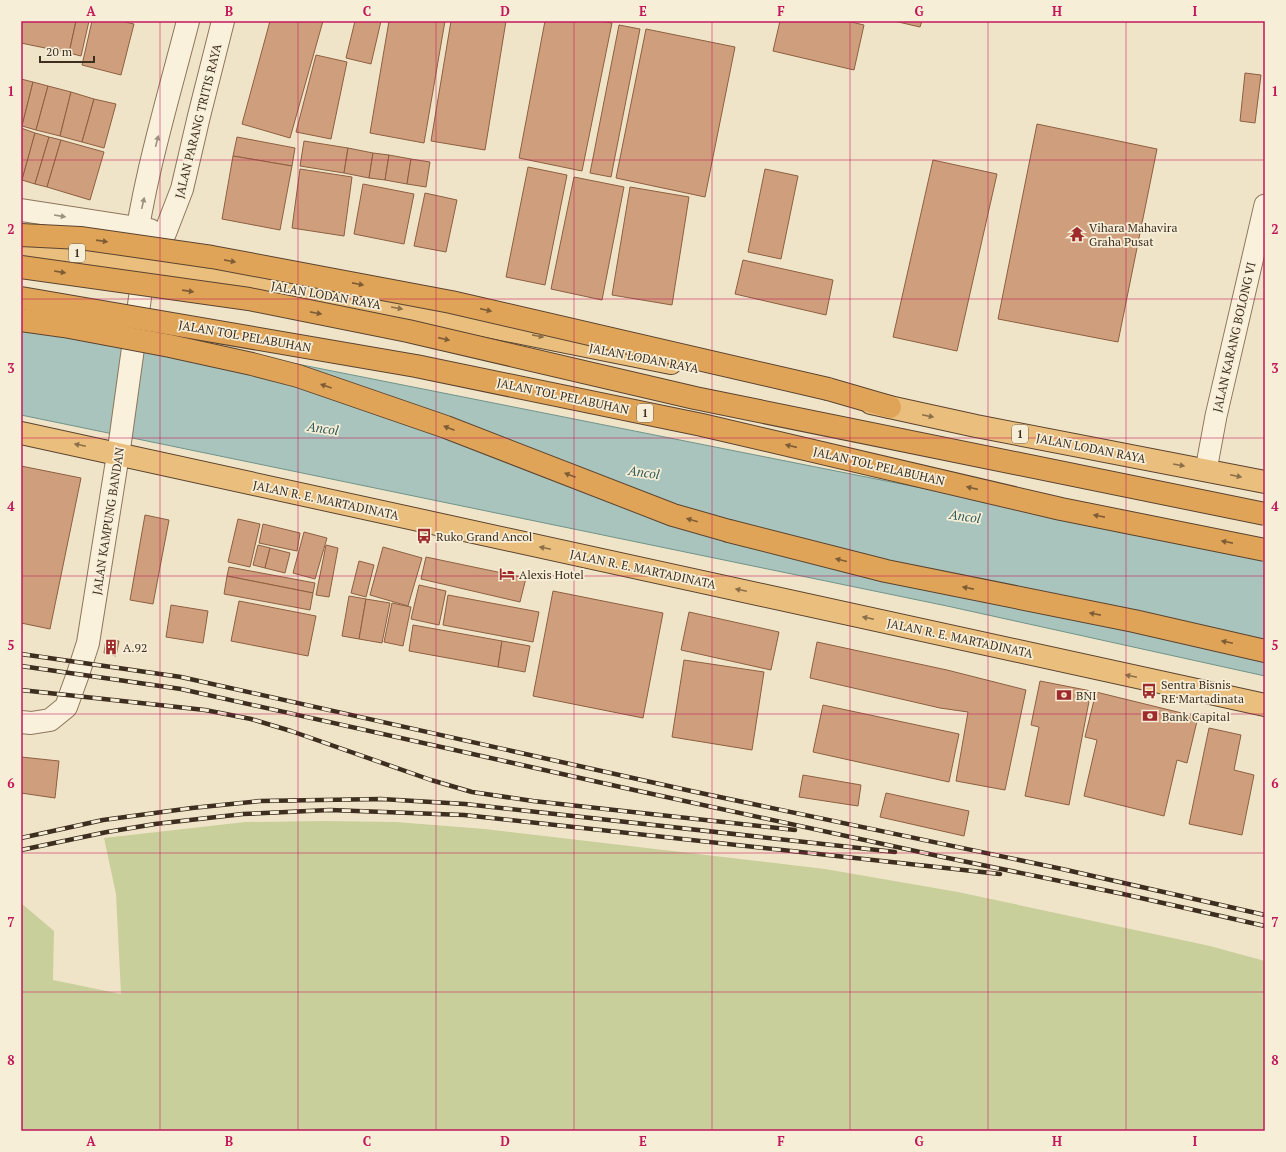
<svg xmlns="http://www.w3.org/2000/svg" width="1286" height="1152" font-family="'PT Serif',serif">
<rect width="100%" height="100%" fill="#f0e4c8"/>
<path fill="#c9cf9b" d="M324,821L396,822L485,829L825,869L958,892L1210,946L1265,961V1131H21V903L54,931L53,980L121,994L116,894L104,838L245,822Z"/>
<path fill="#a9c4bc" stroke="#6f938a" d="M21,313L151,335L982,500L1265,558V676L947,606L21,415Z"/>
<g fill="#cf9f7d" stroke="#8d5f41">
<path d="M21,21H76L69,53L21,43Z"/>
<path d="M76,21H89L81,56L69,53Z"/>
<path d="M92,21H121L134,24L121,75L82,65Z"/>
<path d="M270,21H323L290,138L242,124Z"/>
<path d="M355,21H381L371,64L346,58Z"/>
<path d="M389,21H445L424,143L370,133Z"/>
<path d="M451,21H506L485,150L431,141Z"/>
<path d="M545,21H600L612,23L582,171L519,158Z"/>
<path d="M780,21H847L864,25L854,70L773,51Z"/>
<path d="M894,21H922L920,27Z"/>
<path d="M619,25L640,29L611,177L590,173Z"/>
<path d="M646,29L735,47L705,197L616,178Z"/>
<path d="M316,55L347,62L331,139L296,132Z"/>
<path d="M1245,73L1261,75L1255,123L1240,121Z"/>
<path d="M21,79L33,82L22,126H21Z"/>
<path d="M33,82L48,86L36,130L22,126Z"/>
<path d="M48,86L71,92L60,136L36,130Z"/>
<path d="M71,92L94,99L82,142L60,136Z"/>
<path d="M94,99L116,104L104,148L82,142Z"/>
<path d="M1037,124L1157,149L1118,342L998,319Z"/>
<path d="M21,128L35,133L22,180L21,179Z"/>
<path d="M35,133L49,137L35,184L22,180Z"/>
<path d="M49,137L61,140L47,187L35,184Z"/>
<path d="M237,137L295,148L292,166L233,156Z"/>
<path d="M61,140L104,152L90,200L47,187Z"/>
<path d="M304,141L348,148L344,173L300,166Z"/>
<path d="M348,148L373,153L369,178L344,173Z"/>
<path d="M373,153L389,155L385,180L369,178Z"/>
<path d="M389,155L411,159L407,184L385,180Z"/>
<path d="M233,156L292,166L280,230L222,219Z"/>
<path d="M411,159L430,162L426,187L407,184Z"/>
<path d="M933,160L997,174L957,351L893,337Z"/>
<path d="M528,167L567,175L545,285L506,277Z"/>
<path d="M300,169L352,177L344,236L292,228Z"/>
<path d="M765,169L798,176L781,259L748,252Z"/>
<path d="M574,177L624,187L602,300L551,289Z"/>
<path d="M363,184L414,194L404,244L354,234Z"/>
<path d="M630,187L689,197L672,305L612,295Z"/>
<path d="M425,193L457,200L446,252L414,246Z"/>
<path d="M743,260L833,280L826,315L735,294Z"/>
<path d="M21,466L81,478L50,629L21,623Z"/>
<path d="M145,515L169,520L153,604L130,600Z"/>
<path d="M238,519L260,524L250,567L228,562Z"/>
<path d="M263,524L300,533L297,551L259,543Z"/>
<path d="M304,532L327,538L315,579L293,573Z"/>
<path d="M258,545L270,548L265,568L253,565Z"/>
<path d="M326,545L338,548L329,597L316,595Z"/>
<path d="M383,547L422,558L408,606L370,595Z"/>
<path d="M270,548L290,553L285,573L265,568Z"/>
<path d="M426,557L526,578L520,602L421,579Z"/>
<path d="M359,561L374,565L366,597L351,593Z"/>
<path d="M229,567L315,583L313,593L227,576Z"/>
<path d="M227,576L313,593L310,610L224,594Z"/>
<path d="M419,585L446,591L439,625L411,619Z"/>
<path d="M553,591L663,613L643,718L533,696Z"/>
<path d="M448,595L539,612L533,642L443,625Z"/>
<path d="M349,596L366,599L359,639L342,636Z"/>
<path d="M366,599L390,603L382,643L359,639Z"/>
<path d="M239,601L316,616L308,656L231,641Z"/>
<path d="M392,603L411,607L403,646L384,642Z"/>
<path d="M171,605L208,611L203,643L166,637Z"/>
<path d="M689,612L779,632L771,670L681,650Z"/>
<path d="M413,625L502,641L498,667L409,651Z"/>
<path d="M106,639L119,641L116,656L104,653Z"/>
<path d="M502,641L530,646L525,672L498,667Z"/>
<path d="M817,642L947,670L1026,690L1005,790L956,781L968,712L940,708L810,678Z"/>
<path d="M684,660L764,672L752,750L672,737Z"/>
<path d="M1040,681L1091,691L1069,805L1025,796L1039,727L1031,725Z"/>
<path d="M1096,692L1198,717L1187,763L1177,760L1164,816L1084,796L1097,740L1085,737Z"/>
<path d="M823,705L959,734L949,782L813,752Z"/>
<path d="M1209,728L1241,735L1234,770L1254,775L1242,835L1189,824Z"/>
<path d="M21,757L59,761L55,798L21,793Z"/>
<path d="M803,775L861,785L858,806L799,797Z"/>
<path d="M886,793L969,811L964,836L880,817Z"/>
</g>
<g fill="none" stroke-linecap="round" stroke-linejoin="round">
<g stroke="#8d765c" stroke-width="23">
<path id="minor" d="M1206,470L1216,416L1265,205"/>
</g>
<g stroke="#8d765c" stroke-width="24">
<g id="tertiary">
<path d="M21,210L150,230"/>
<path d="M135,265L133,261C143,180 168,99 188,21"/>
<path d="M21,722L31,723L50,720L66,707L78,674L88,643L120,442L142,283L165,233L182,189L199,116L223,21"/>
</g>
</g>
<g stroke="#5b4430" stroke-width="24">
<g id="trunk">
<path d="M21,246L133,261L424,312L442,317L671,363"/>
<path d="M871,403L976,426L1265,482"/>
<path d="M21,433L1265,705"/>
</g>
</g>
<g stroke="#5b4430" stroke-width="24">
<g id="motorway">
<path d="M828,389L890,407"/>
<path d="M729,531L886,571L1134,621L1265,651"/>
</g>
</g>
<use href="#minor" stroke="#faf1dc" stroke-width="21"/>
<use href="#tertiary" stroke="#faf1dc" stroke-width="22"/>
<use href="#trunk" stroke="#eabe7c" stroke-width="22"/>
<use href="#motorway" stroke="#e0a458" stroke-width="22"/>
<g stroke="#3d2e20" stroke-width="4.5">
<g id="rail">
<path d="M21,654L181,677L691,791L1062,869L1265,915"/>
<path d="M21,666L181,689L634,790L943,857L1123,894L1265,926"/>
<path d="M21,690L205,710L251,719L291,731L431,780L472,792L533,801L795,830"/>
<path d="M21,838L103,820L192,808L260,801L381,799L465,804L895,852"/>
<path d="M21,850L107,832L155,824L243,814L330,810L464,815L1000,874"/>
</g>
</g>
<use href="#rail" stroke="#f7eed8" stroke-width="3" stroke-dasharray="9" stroke-linecap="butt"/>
<g stroke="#5b4430" stroke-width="24" stroke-linecap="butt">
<g id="motorway-bridge">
<path d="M21,235L80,238L212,257L451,302L828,389"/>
<path d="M21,267L249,299L408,331L695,398L1265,514"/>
<path d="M21,298L416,366L702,425L1061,509L1265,550"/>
<path d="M21,320L64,326L170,346L252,364L298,376L446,427L673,515L729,531"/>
</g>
</g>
<use href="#motorway-bridge" stroke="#e0a458" stroke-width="22"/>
</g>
<defs><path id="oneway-solid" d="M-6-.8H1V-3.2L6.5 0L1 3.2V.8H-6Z"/></defs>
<g fill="#9c907e">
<use href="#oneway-solid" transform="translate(157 141) rotate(-76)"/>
<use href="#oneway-solid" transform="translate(143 203) rotate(-77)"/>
<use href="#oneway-solid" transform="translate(60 216) rotate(9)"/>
</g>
<g fill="#7e5d36">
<use href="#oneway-solid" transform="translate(102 241) rotate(8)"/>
<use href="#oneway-solid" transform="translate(230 261) rotate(11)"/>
<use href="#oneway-solid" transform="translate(60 272) rotate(9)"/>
<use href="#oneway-solid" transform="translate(358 284) rotate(11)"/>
<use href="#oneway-solid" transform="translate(188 291) rotate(8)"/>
<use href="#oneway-solid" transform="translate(486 310) rotate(13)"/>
<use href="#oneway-solid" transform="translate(316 313) rotate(11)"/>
<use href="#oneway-solid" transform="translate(444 339) rotate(13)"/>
<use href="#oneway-solid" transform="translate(326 386) rotate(-161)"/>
<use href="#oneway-solid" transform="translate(449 428) rotate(-159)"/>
<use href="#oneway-solid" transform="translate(791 446) rotate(-167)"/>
<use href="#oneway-solid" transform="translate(570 475) rotate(-159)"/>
<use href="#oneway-solid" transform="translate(972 488) rotate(-167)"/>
<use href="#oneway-solid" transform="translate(1099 516) rotate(-169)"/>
<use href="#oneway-solid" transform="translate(692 520) rotate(-164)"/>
<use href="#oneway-solid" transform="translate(1227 542) rotate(-169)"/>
<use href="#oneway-solid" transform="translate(841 560) rotate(-166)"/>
<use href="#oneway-solid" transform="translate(968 588) rotate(-169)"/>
<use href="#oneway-solid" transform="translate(1095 614) rotate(-169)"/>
<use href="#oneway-solid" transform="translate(1227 642) rotate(-168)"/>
</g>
<g fill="#8b6f49">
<use href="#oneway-solid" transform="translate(397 308) rotate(10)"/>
<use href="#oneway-solid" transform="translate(538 336) rotate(11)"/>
<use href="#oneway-solid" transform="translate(928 416) rotate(12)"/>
<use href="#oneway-solid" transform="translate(80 445) rotate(-168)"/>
<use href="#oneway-solid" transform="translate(1179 465) rotate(10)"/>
<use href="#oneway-solid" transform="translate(1236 476) rotate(12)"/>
<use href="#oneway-solid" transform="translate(545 548) rotate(-168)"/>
<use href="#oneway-solid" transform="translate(741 590) rotate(-168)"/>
<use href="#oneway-solid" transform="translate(868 618) rotate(-168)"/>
<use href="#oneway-solid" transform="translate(1131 676) rotate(-168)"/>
</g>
<path fill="none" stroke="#c2185b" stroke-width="1" stroke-opacity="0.55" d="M160,21V1131M298,21V1131M436,21V1131M574,21V1131M712,21V1131M850,21V1131M988,21V1131M1126,21V1131M21,160H1265M21,299H1265M21,438H1265M21,576H1265M21,714H1265M21,853H1265M21,992H1265"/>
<defs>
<g id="temple-bare" transform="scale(1.2)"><path d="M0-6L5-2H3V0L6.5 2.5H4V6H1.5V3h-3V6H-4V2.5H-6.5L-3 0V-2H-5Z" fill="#9e2a2b" stroke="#f7eed8" stroke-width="2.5" paint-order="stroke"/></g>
<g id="bus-bare" transform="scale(1.2)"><path d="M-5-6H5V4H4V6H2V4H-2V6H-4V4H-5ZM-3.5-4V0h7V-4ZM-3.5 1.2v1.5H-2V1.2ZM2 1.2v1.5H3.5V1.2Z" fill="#9e2a2b" stroke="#f7eed8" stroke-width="2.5" paint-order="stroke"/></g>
<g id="hotel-bare" transform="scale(1.2)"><path d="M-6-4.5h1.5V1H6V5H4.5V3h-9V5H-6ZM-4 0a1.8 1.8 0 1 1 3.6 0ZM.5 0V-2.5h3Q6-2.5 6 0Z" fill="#9e2a2b" stroke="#f7eed8" stroke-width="2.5" paint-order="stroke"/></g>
<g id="building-bare" transform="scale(1.2)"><path d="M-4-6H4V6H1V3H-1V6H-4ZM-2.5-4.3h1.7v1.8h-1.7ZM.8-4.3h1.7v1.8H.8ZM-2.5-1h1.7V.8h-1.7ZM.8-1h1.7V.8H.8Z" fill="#9e2a2b" stroke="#f7eed8" stroke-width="2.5" paint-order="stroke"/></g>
<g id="bank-bare" transform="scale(1.2)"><path d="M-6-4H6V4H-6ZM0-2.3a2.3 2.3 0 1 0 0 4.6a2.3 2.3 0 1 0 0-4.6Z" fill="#9e2a2b" stroke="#f7eed8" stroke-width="2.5" paint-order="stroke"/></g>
</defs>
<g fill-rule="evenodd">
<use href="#temple-bare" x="1077" y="234"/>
<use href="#bus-bare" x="424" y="536"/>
<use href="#hotel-bare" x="507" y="574"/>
<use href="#building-bare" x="111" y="647"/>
<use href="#bus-bare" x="1149" y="691"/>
<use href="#bank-bare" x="1064" y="695"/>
<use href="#bank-bare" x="1150" y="716"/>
</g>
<g text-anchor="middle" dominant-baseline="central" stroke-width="3.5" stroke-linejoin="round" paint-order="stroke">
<g fill="#f7eed8" stroke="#756857" stroke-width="1">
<rect x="69" y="244" width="16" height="18" rx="3"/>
<rect x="637" y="404" width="16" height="18" rx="3"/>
<rect x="1012" y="425" width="16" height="18" rx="3"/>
</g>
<g font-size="11" font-weight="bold" fill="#3d2e20">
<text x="77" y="253">1</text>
<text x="645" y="413">1</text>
<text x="1020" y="434">1</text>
</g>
<g font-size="12" fill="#3d2e20" stroke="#f7eed8">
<text transform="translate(198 121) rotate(-76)">JALAN PARANG TRITIS RAYA</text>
<text transform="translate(326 295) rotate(10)">JALAN LODAN RAYA</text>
<text transform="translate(245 336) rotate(10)">JALAN TOL PELABUHAN</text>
<text transform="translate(1234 337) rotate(-77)">JALAN KARANG BOLONG VI</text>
<text transform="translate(644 358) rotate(11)">JALAN LODAN RAYA</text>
<text transform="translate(563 396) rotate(12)">JALAN TOL PELABUHAN</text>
<text transform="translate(1091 448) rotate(11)">JALAN LODAN RAYA</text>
<text transform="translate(879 466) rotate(13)">JALAN TOL PELABUHAN</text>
<text transform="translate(326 500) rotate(12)">JALAN R. E. MARTADINATA</text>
<text transform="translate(108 521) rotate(-81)">JALAN KAMPUNG BANDAN</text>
<text transform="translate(643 569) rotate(12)">JALAN R. E. MARTADINATA</text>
<text transform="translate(960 638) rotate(12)">JALAN R. E. MARTADINATA</text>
</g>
<g font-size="12" fill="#3d2e20" stroke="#f7eed8" text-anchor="start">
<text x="1089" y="227">Vihara Mahavira<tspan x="1089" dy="14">Graha Pusat</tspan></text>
<text x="436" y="536">Ruko Grand Ancol</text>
<text x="519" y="574">Alexis Hotel</text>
<text x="123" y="647">A.92</text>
<text x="1161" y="684">Sentra Bisnis<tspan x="1161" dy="14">RE Martadinata</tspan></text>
<text x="1076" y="695">BNI</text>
<text x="1162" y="716">Bank Capital</text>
</g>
<g font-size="13" font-style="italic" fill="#2f5d5a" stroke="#f7eed8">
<text transform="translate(323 428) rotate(8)">Ancol</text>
<text transform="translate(644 472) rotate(8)">Ancol</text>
<text transform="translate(965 516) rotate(8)">Ancol</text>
</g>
</g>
<rect width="1286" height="1152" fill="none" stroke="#f7eed8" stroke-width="44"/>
<path d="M40 56v6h54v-6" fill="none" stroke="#3d2e20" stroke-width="2"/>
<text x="46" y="56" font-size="12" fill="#3d2e20" stroke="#f7eed8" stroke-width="3" paint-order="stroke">20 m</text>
<rect x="22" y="22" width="1242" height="1108" fill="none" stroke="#c2185b" stroke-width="1.5"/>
<g font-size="13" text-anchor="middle" font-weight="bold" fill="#c2185b">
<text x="91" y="16">A</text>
<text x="229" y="16">B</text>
<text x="367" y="16">C</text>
<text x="505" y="16">D</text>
<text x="643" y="16">E</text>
<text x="781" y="16">F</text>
<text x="919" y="16">G</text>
<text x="1057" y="16">H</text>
<text x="1195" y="16">I</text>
<text x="11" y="96">1</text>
<text x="1275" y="96">1</text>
<text x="11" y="234">2</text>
<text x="1275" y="234">2</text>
<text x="11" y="373">3</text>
<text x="1275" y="373">3</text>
<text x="11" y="511">4</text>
<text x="1275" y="511">4</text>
<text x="11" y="650">5</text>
<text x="1275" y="650">5</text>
<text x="11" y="788">6</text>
<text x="1275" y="788">6</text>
<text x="11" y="927">7</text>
<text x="1275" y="927">7</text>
<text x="11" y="1065">8</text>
<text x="1275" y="1065">8</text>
<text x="91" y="1146">A</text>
<text x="229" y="1146">B</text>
<text x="367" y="1146">C</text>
<text x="505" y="1146">D</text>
<text x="643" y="1146">E</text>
<text x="781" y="1146">F</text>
<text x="919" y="1146">G</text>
<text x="1057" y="1146">H</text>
<text x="1195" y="1146">I</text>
</g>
</svg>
